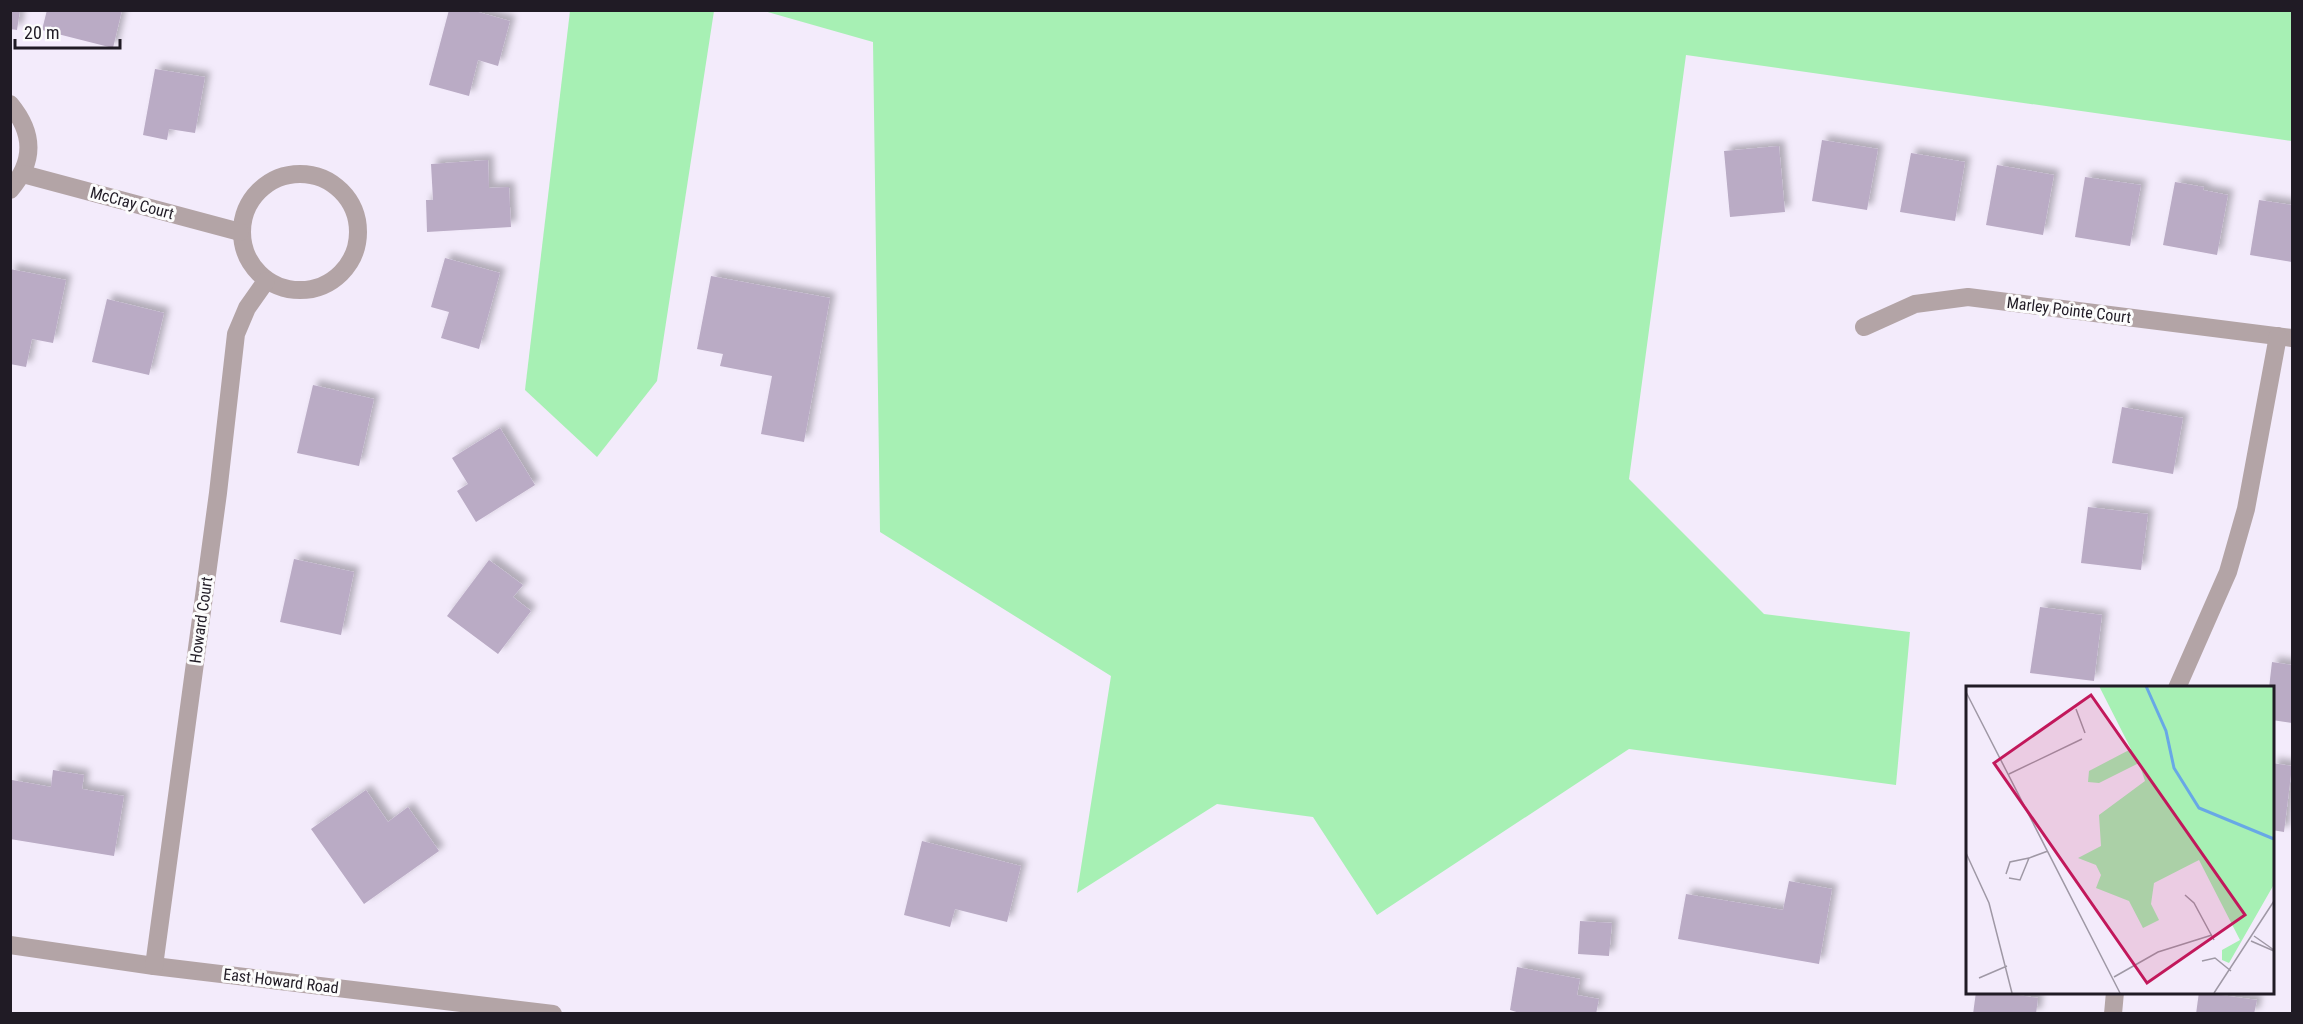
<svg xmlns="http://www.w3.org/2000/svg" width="2303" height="1024" font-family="'Roboto Condensed',sans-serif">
<defs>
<filter id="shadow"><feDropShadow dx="5.5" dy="-5.5" stdDeviation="3" flood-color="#0004"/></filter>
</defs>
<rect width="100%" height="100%" fill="#f3ebfb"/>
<g fill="#a7f0b4">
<path d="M570,11H714L657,381L597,457L525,390Z"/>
<path d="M764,11H2292V141L1686,55L1629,479L1764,614L1910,632L1896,785L1629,749L1377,915L1313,817L1217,804L1077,893L1111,676L880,532L873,42Z"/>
</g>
<g fill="#baabc5" filter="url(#shadow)">
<path d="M10,10H20L17,30L10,29Z"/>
<path d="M47,10H122L113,48L42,30Z"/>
<path d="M449,10H471L510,21L498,66L478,60L469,96L429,85Z"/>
<path d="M155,69L205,77L195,133L169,129L167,140L143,135Z"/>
<path d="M1822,140L1878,149L1867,210L1812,201Z"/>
<path d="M1779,146L1785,212L1730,217L1724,151Z"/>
<path d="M1911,153L1965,162L1955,221L1900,212Z"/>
<path d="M488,160L489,188L509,187L511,227L427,232L426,200H433L431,164Z"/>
<path d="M1997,165L2054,175L2043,235L1986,225Z"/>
<path d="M2085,177L2141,185L2130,246L2075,237Z"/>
<path d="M2175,182L2204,187L2203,190L2228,195L2217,255L2163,245Z"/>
<path d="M2259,200L2292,205V262L2250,255Z"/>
<path d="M445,258L500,273L479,349L441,338L449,312L431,307Z"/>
<path d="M10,269L66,280L53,343L32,339L26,367L10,364Z"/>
<path d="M711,276L830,298L804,442L761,434L772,376L720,366L723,354L697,349Z"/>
<path d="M107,299L164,313L149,375L92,362Z"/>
<path d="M313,385L374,399L359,466L297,453Z"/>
<path d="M2122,407L2183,418L2173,474L2112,463Z"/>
<path d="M500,428L535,485L476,522L457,491L468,484L452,458Z"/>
<path d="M2088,507L2148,514L2141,570L2081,563Z"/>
<path d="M294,559L354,572L341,635L280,622Z"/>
<path d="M489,560L523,585L513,597L531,611L498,654L447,616Z"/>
<path d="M2040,607L2102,615L2094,681L2030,673Z"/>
<path d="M2272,662L2292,665V723L2272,720V688H2269Z"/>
<path d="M2272,763L2292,766L2284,832L2272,830Z"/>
<path d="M53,770L84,775L82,789L124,796L114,856L10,839L12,780L51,787Z"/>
<path d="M366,790L388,822L408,807L439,851L364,904L311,829Z"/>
<path d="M922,841L1021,866L1007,922L955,909L950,927L904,915Z"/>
<path d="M1789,881L1832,889L1819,964L1678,939L1686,894L1783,910Z"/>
<path d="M1580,921L1612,923L1609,956L1578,954Z"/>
<path d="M1517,967L1580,979L1577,995L1599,999L1596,1014H1523L1510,1010Z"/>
<path d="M1976,992H1997L2038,998L2036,1014H1973Z"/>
<path d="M2199,992L2257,1000L2254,1014H2196Z"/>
</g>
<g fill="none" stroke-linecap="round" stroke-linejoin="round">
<g stroke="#b3a4a6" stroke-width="18">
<path d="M10,104C34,133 35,161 10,190"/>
<circle cx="300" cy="232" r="58"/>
<path d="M23,174L240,232"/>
<path d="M1864,327L1915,304L1968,297L2292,338"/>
<path d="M2177,688L2228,572L2246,509L2278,336"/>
<path d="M10,945L154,966L553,1014"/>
<path d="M154,966L218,493L236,334L247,308L266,281"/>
<path d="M2113,1014L2115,992"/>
</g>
</g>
<g text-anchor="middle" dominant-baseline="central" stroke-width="6" stroke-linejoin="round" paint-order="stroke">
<g font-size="16" fill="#201b25" stroke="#fcfcfc">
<text transform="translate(132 203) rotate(15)">McCray Court</text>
<text transform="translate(2069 310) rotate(7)">Marley Pointe Court</text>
<text transform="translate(201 620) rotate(-82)">Howard Court</text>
<text transform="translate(281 981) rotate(7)">East Howard Road</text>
</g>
</g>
<g transform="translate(1966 686)">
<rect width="308" height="308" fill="#f3ebfb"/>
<path d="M133,0H307V200L263,277L256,274V264L274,254L233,174L188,197L185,218L193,234L177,242L163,215L130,202L135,189L130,179L112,172L135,160L133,129L179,95L173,77L133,97L122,96L123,85L165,63Z" fill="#a7f0b4"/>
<path fill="none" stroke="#68a8e6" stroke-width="3" d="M180,0L200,45L208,82L233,122L308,153"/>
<path fill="none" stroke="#9f98a5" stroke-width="1.5" d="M0,6L154,307M110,23L119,47M43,88L116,53M0,167L23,217L46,307M40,188L44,176L63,172M43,192L54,194L63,172L82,165M219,209L228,217L248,254M288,250L308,264M285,255L308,265M236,275L249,272L265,285M148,291L192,266L246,249M13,292L41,280M248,307L308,215"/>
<path fill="#c2185b" fill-opacity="0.15" stroke="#c2185b" stroke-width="3" d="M125,9L279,229L181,297L28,77Z"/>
<rect width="308" height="308" fill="none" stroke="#201b25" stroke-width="3"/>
</g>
<rect width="2303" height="1024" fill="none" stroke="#201b25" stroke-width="24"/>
<path d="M15 39v9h105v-9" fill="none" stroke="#201b25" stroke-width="3"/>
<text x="24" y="39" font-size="18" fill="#201b25" stroke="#fcfcfc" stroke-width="4.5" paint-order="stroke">20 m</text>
</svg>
